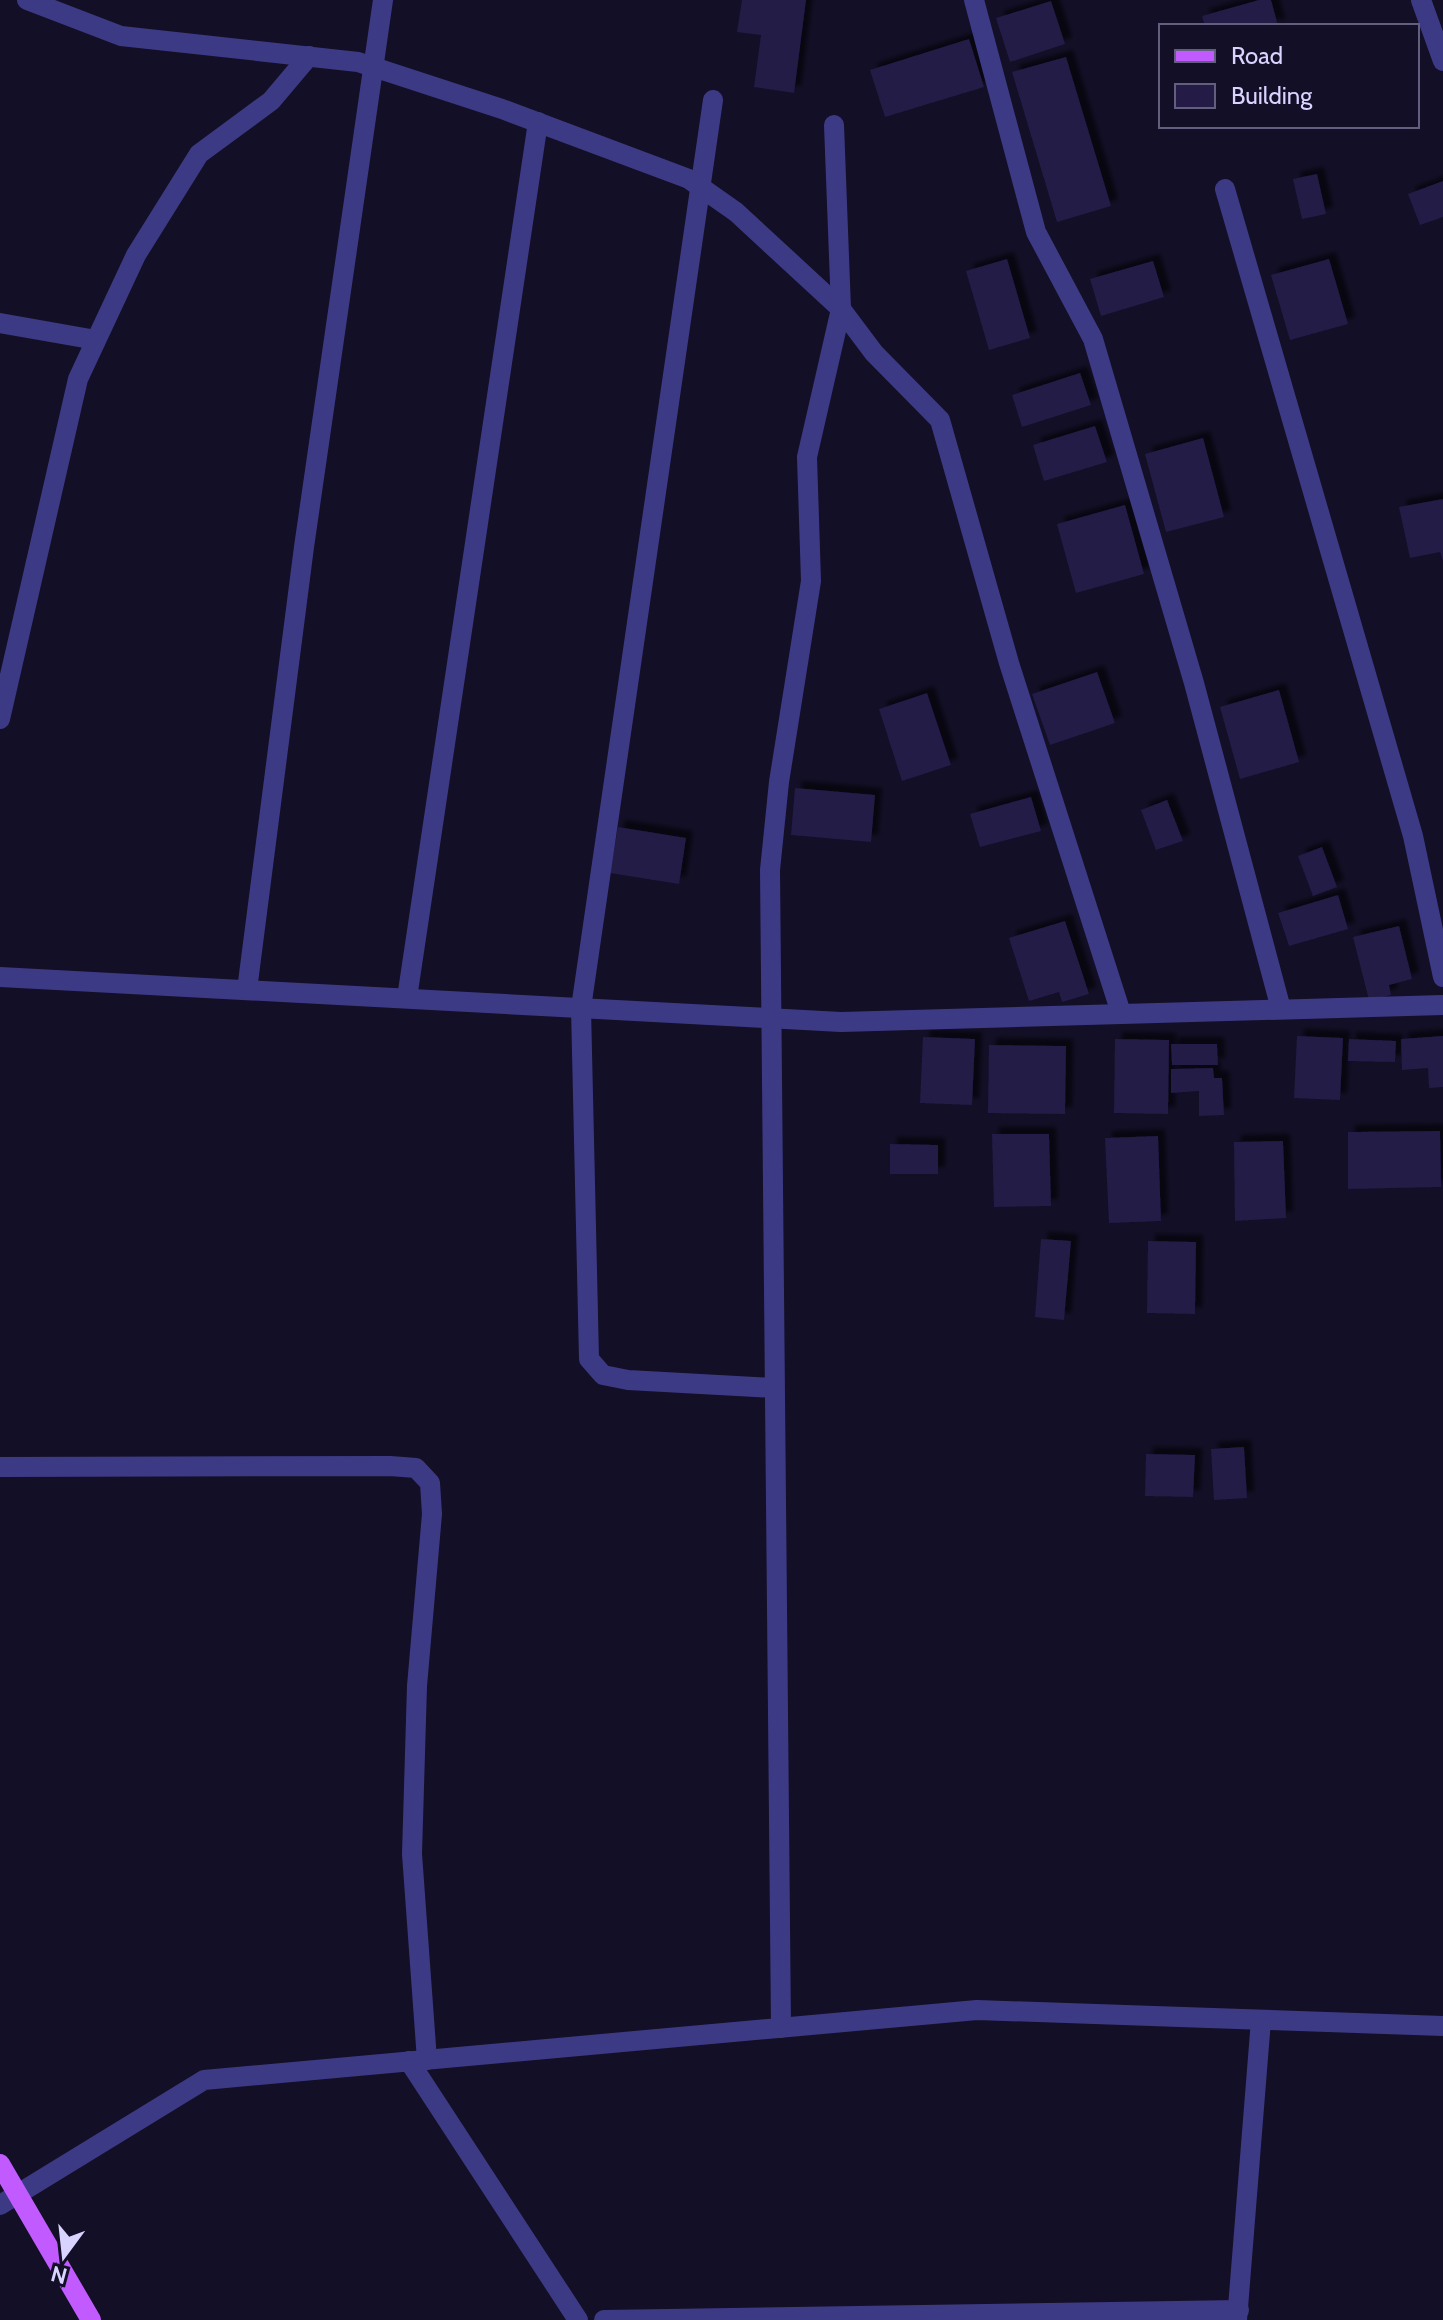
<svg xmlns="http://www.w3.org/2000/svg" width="1443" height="2320" font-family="Cabin,sans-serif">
<defs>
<filter id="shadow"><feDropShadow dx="7" dy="-7" stdDeviation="2" flood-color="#0009"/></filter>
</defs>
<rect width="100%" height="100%" fill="#130f26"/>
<g fill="#241b47" filter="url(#shadow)">
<path d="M742,0H806L794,93L754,87L761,35L737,32Z"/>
<path d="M1259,0H1271L1278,26H1205L1202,16Z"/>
<path d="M1051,1L1065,44L1010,62L996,18Z"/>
<path d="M969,39L984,87L885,117L870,70Z"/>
<path d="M1066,57L1111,206L1057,222L1012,72Z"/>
<path d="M1317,174L1326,214L1302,219L1293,179Z"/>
<path d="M1443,181V217L1420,225L1408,194Z"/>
<path d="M1007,259L1030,338L989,350L966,271Z"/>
<path d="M1329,259L1348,324L1290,340L1271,275Z"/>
<path d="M1153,261L1164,297L1101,316L1090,279Z"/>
<path d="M1080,373L1091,405L1022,427L1012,395Z"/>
<path d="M1095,426L1107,462L1044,481L1033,445Z"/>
<path d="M1203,438L1224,517L1166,532L1145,454Z"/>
<path d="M1443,499V561L1440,552L1410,558L1399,507Z"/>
<path d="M1125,505L1144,574L1076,593L1057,524Z"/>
<path d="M1097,672L1115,723L1050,745L1032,694Z"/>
<path d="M1279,690L1299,762L1240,779L1220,707Z"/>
<path d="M927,693L951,765L902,781L879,709Z"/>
<path d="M795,788L875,795L871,842L791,835Z"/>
<path d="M1031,797L1041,831L980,847L970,814Z"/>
<path d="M1167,800L1183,841L1156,850L1141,810Z"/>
<path d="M618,827L686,838L679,884L610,873Z"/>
<path d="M1322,847L1337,887L1313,896L1298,856Z"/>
<path d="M1338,895L1348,929L1289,946L1278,913Z"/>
<path d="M1065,921L1089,994L1062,1002L1059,992L1029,1001L1009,938Z"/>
<path d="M1399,926L1412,979L1389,985L1391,995L1369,1000L1353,937Z"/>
<path d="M1297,1036L1343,1038L1340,1100L1294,1098Z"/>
<path d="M1443,1036V1087L1429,1088L1428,1068L1402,1070L1401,1039Z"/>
<path d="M923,1037L975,1039L972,1105L920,1103Z"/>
<path d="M1115,1039L1169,1040L1168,1114L1114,1113Z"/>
<path d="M1349,1039L1396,1041L1395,1062L1348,1061Z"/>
<path d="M1171,1044H1217L1218,1065H1172Z"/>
<path d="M989,1045L1066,1046L1065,1114L988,1113Z"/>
<path d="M1213,1068L1214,1078H1222L1224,1115L1199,1116V1091L1171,1093V1069Z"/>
<path d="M1440,1131L1441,1187L1348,1189V1132Z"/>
<path d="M992,1134H1049L1051,1206L994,1207Z"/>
<path d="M1158,1136L1161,1221L1109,1223L1105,1138Z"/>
<path d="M1283,1141L1286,1218L1235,1221L1234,1142Z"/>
<path d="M890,1144L938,1145V1174H890Z"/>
<path d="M1041,1239L1071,1241L1064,1320L1035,1317Z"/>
<path d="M1148,1241L1196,1242L1195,1314L1147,1313Z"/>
<path d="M1244,1447L1247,1498L1214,1500L1211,1449Z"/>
<path d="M1146,1454L1195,1455L1193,1497L1145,1496Z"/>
</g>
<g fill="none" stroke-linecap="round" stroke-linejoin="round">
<g stroke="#3d3a85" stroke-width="20">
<path d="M27,0L121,36L358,62L502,109L689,179L736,212L841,309L874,353L940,420L1009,663L1121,1013"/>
<path d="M974,0L1036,232L1093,339L1194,683L1281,1009"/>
<path d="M1421,0L1443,61"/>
<path d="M713,100L581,1008L589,1359L603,1375L628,1380L774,1388"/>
<path d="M1225,189L1413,836L1443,977"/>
<path d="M0,323L96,340"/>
<path d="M0,719L78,379L136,255L199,154L271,101L309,56"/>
<path d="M0,977L841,1022L1443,1005"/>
<path d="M247,990L304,547L383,0"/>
<path d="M407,998L538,122"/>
<path d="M0,1467L390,1466L416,1468L430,1483L432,1514L417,1686L412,1854L427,2060"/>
<path d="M781,2028L770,870L779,782L811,581L807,457L841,309L834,125"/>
<path d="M409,2061L578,2320"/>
<path d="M0,2205L204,2080L977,2010L1443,2026"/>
<path d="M604,2320L1239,2310"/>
<path d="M1237,2320L1261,2020"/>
</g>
<path stroke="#c25bff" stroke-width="20" d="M0,2164L91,2320"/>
</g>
<rect x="1159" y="24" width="260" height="104" fill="#130f26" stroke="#625e7d" stroke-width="2"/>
<rect x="1175" y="50" width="40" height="12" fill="#c25bff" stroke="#625e7d" stroke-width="2"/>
<text x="1231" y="64" font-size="24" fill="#d9d4ff">Road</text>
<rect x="1175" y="84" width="40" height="24" fill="#241b47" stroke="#625e7d" stroke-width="2"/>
<text x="1231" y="104" font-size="24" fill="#d9d4ff">Building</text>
<g transform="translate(64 2256) rotate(195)" stroke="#130f26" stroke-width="6" paint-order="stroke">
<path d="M0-6L14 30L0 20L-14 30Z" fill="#d9d4ff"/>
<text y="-12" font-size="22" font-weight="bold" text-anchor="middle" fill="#d9d4ff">N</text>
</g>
</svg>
